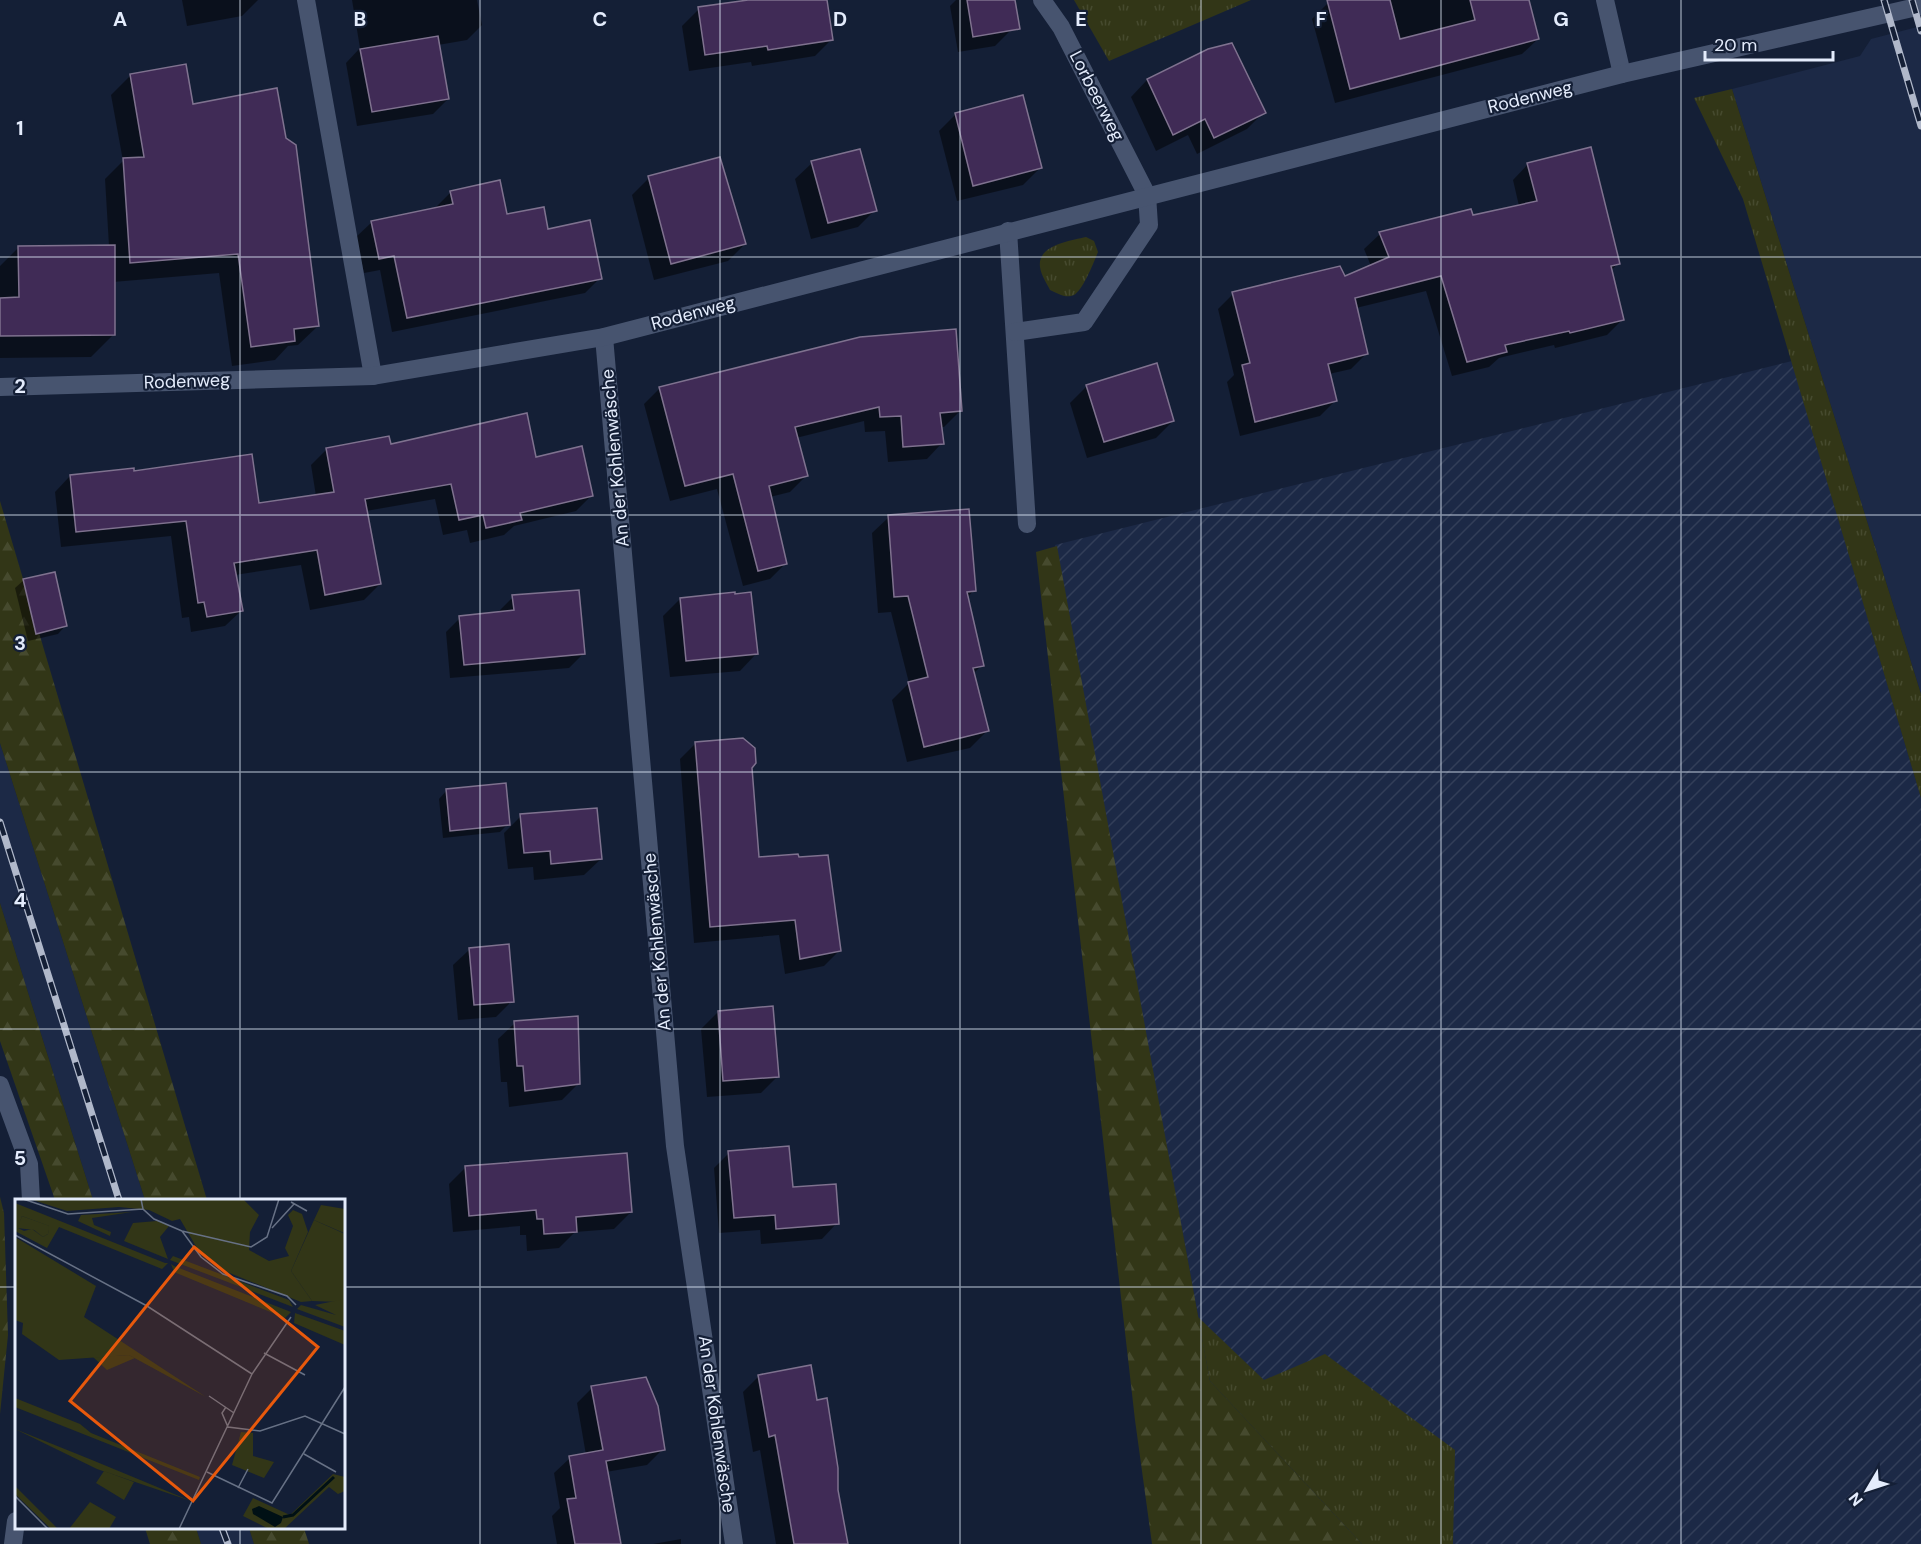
<svg xmlns="http://www.w3.org/2000/svg" width="1921" height="1544" font-family="'DM Sans',sans-serif">
<defs>
<pattern id="industrial-furrows" width="10" height="10" patternUnits="userSpaceOnUse" patternTransform="scale(1.5)"><rect width="10" height="10" fill="#1c2946"/><path d="M-1 1l2-2M0 10L10 0M9 11l2-2" fill="none" stroke="#323e58"/></pattern>
<pattern id="grass-tufts" width="24" height="20" patternUnits="userSpaceOnUse" patternTransform="scale(1.5)"><rect width="24" height="20" fill="#323617"/><path d="M3 7l-1-3M5 7V3M7 7l1-3M15 17l-1-3M17 17v-4M19 17l1-3" fill="none" stroke="#464a2e"/></pattern>
<pattern id="forest-firs" width="22" height="20" patternUnits="userSpaceOnUse" patternTransform="scale(1.5)"><rect width="22" height="20" fill="#323617"/><path d="M5 1l3.5 6h-7zM16 11l3.5 6h-7z" fill="#464a2e"/></pattern>
</defs>
<rect width="100%" height="100%" fill="#141f36"/>
<g fill="#1c2946">
<path d="M1921,26V694L1732,89L1860,56L1871,39Z"/>
<path d="M0,743L145,1200H93L0,903Z"/>
<path d="M196,1528H249L254,1544H201Z"/>
</g>
<path fill="url(#industrial-furrows)" d="M1792,361L1921,798V1544H1362L1210,1381L1055,545Z"/>
<g fill="url(#grass-tufts)">
<path d="M1074,0H1251L1109,61Z"/>
<path d="M1732,89L1921,694V798L1743,199L1694,98Z"/>
<path d="M1086,237L1094,241L1098,252C1094,262 1083,290 1074,295C1066,299 1057,293 1050,290C1047,284 1041,275 1040,267C1037,245 1070,241 1086,237Z"/>
<path d="M1198,1317L1264,1380L1325,1354L1455,1450L1453,1544H1362L1210,1381Z"/>
</g>
<g fill="url(#forest-firs)">
<path d="M0,501L207,1200H145L0,743Z"/>
<path d="M1057,546L1210,1381L1362,1544H1152L1135,1420L1036,552Z"/>
<path d="M0,903L93,1200H55L0,1041Z"/>
<path d="M0,1197L4,1213L8,1335L0,1414Z"/>
<path d="M145,1528H196L201,1544H150Z"/>
<path d="M249,1528H304L309,1544H254Z"/>
</g>
<g fill="#0007">
<path d="M182,0H258L242,16L187,26Z"/>
<path d="M352,0H477L482,25L467,40L438,45L448,99L433,114L357,126L346,63L360,48Z"/>
<path d="M758,0H826L832,39L815,56L752,66L751,62L689,71L682,26L699,9Z"/>
<path d="M956,0H1005L1011,30L995,46L958,52L950,6Z"/>
<path d="M1339,0H1527L1538,39L1522,54L1335,103L1312,19L1328,3Z"/>
<path d="M1209,50L1264,112L1247,129L1197,154L1188,135L1156,151L1131,97L1147,80Z"/>
<path d="M130,76L192,105L318,326L298,345L288,346L275,360L232,366L219,273L113,282L114,334L91,357L0,358V266L19,247L109,246L105,179L123,161L111,95Z"/>
<path d="M956,114L1040,168L1023,185L957,201L939,131Z"/>
<path d="M812,163L875,210L858,227L811,239L795,179Z"/>
<path d="M1528,164L1618,263L1611,271L1623,319L1607,335L1555,348L1554,345L1499,358L1489,367L1452,376L1426,291L1356,308L1367,353L1351,369L1329,374L1336,400L1320,416L1240,436L1227,382L1234,375L1218,309L1233,294L1344,278L1371,266L1364,249L1380,234L1472,217L1519,206L1513,180Z"/>
<path d="M649,178L745,244L728,261L654,280L632,195Z"/>
<path d="M451,192L506,216L546,230L600,278L585,293L392,332L380,270L364,273L356,237L372,222L436,209V207Z"/>
<path d="M860,338L960,411L944,427H940L942,443L927,459L888,462L885,431L865,432L864,421L796,438L806,476L790,492L770,497L785,564L770,579L743,586L717,489L670,501L644,404L659,389Z"/>
<path d="M1087,386L1173,421L1156,438L1087,458L1070,403Z"/>
<path d="M389,446L535,459L592,495L576,511L514,526L504,535L470,543L467,530L443,535L435,499L366,511L380,584L364,600L310,610L301,565L235,575L241,611L225,626L191,632L189,617L182,618L171,536L61,547L55,492L70,476L133,472L258,504L316,496L311,465L327,449Z"/>
<path d="M889,517L974,590L967,598L982,665L973,674L987,731L970,748L907,762L892,700L909,683L891,612L878,613L872,533Z"/>
<path d="M24,580L66,625L58,634L28,641L15,588Z"/>
<path d="M513,597L583,654L569,668L450,678L446,632L460,618L499,614V611Z"/>
<path d="M680,599L756,654L740,671L670,677L663,616Z"/>
<path d="M696,743L750,768L758,858L840,950L824,966L785,974L779,935L694,943L680,759Z"/>
<path d="M447,790L508,824L500,832L443,838L439,799Z"/>
<path d="M521,816L601,859L584,875L534,880L533,867L508,869L504,833Z"/>
<path d="M469,950L512,1001L496,1017L458,1020L453,965Z"/>
<path d="M718,1012L778,1076L761,1093L707,1097L701,1029Z"/>
<path d="M515,1023L579,1083L562,1100L509,1107L507,1082H501L498,1039Z"/>
<path d="M729,1153L791,1189L837,1223L822,1239L761,1244L760,1230L719,1233L714,1168Z"/>
<path d="M466,1167L631,1212L614,1229L575,1232L559,1248L527,1251L526,1235H520V1226L453,1232L449,1184Z"/>
<path d="M759,1376L837,1490L846,1544H776L760,1450L753,1452L743,1392Z"/>
<path d="M592,1388L663,1449L647,1465L606,1472L619,1544H557L552,1516L560,1508L554,1473L570,1458L586,1455L577,1403Z"/>
<path d="M681,1539V1544H653Z"/>
</g>
<g fill="#402b56" stroke="#7f728f" stroke-width="1.5">
<path d="M748,0H827L833,40L768,50L767,46L705,55L698,7Z"/>
<path d="M967,0H1015L1020,29L973,37Z"/>
<path d="M1327,0H1390L1400,39L1475,20L1470,0H1529L1539,39L1350,89Z"/>
<path d="M438,36L449,99L372,112L360,49Z"/>
<path d="M1232,43L1266,113L1214,138L1205,119L1173,135L1147,79L1208,49Z"/>
<path d="M186,64L193,104L277,88L286,138L296,145L319,326L294,329L295,341L251,347L238,254L130,263L123,158L144,157L130,74Z"/>
<path d="M1023,95L1042,168L973,186L955,113Z"/>
<path d="M1591,147L1620,264L1611,266L1624,320L1570,333L1569,331L1505,345L1507,352L1467,362L1441,276L1355,298L1368,354L1328,364L1337,401L1255,422L1242,365L1250,363L1232,292L1340,266L1345,276L1389,257L1379,232L1471,209L1473,215L1537,201L1527,163Z"/>
<path d="M860,149L877,211L828,223L811,161Z"/>
<path d="M720,157L746,244L671,264L648,176Z"/>
<path d="M500,180L507,214L544,207L548,229L590,220L602,279L407,318L394,256L379,259L371,221L453,204L450,191Z"/>
<path d="M115,245V335L0,336V298L19,297L18,246Z"/>
<path d="M956,329L962,411L940,413L944,444L903,447L901,416L880,417L879,407L795,427L808,476L769,486L787,564L758,571L733,474L685,486L659,387L860,337Z"/>
<path d="M1157,363L1174,421L1104,442L1086,385Z"/>
<path d="M527,413L536,457L582,446L593,496L520,513L522,520L486,528L483,515L459,520L451,484L365,499L381,584L325,595L317,550L234,563L243,611L207,617L204,602L198,603L186,521L76,532L70,475L134,468V471L252,454L259,503L334,492L326,448L389,436L391,444Z"/>
<path d="M969,509L976,591L967,592L984,666L973,668L989,731L924,747L908,682L928,677L908,596L894,597L888,515Z"/>
<path d="M55,572L67,626L36,634L23,579Z"/>
<path d="M579,590L585,654L464,665L459,616L514,610L512,595Z"/>
<path d="M735,592V594L751,592L758,654L686,661L680,598Z"/>
<path d="M743,738L755,748L756,763L752,768L759,857L798,854L799,857L828,855L841,951L800,959L795,920L710,927L695,742Z"/>
<path d="M506,783L510,825L450,831L446,789Z"/>
<path d="M597,808L602,859L551,864L550,851L524,853L520,814Z"/>
<path d="M509,944L514,1002L474,1005L469,948Z"/>
<path d="M773,1006L779,1077L723,1081L718,1011Z"/>
<path d="M578,1016L580,1084L525,1091L523,1066H517L514,1021Z"/>
<path d="M789,1146L793,1187L836,1184L839,1224L776,1229L775,1215L734,1218L728,1151Z"/>
<path d="M627,1153L632,1212L576,1217L577,1232L544,1234L543,1219H537L536,1210L469,1216L465,1166Z"/>
<path d="M811,1365L817,1400L827,1398L838,1468V1490L848,1544H794L775,1435L769,1437L758,1375Z"/>
<path d="M646,1377L658,1406L665,1450L606,1461L621,1544H575L567,1499L576,1498L569,1456L603,1450L591,1386Z"/>
</g>
<g fill="none" stroke-linecap="round" stroke-linejoin="round">
<g stroke="#47546f" stroke-width="18">
<path d="M306,0L373,376"/>
<path d="M1605,0L1622,74"/>
<path d="M1008,231L1027,524"/>
<path d="M1015,332L1084,322L1149,225L1147,195L1061,27L1042,0"/>
<path d="M604,337L675,1146L734,1544"/>
<path d="M0,387L373,376L604,337L1622,74L1921,6"/>
<path d="M0,1085L29,1164L31,1200"/>
<path d="M13,1544L16,1521"/>
</g>
<g stroke="#b0b8ca" stroke-width="7">
<g id="rail">
<path d="M1884,0L1921,126"/>
<path d="M1912,0L1921,31"/>
<path d="M0,822L119,1200"/>
<path d="M222,1528L228,1544"/>
</g>
</g>
<use href="#rail" stroke="#141f36" stroke-width="4.5" stroke-dasharray="14" stroke-linecap="butt"/>
</g>
<path fill="none" stroke="#e4ecfc" stroke-width="1.5" stroke-opacity="0.55" d="M240,0V1200M480,0V1544M720,0V1544M960,0V1544M1201,0V1544M1441,0V1544M1681,0V1544M0,257H1921M0,515H1921M0,772H1921M0,1029H1921M0,1287H16M344,1287H1921M240,1528V1544"/>
<g text-anchor="middle" dominant-baseline="central" stroke-width="4.5" stroke-linejoin="round" paint-order="stroke">
<g font-size="18" fill="#e4ecfc" stroke="#141f36">
<text transform="translate(1097 96) rotate(63)">Lorbeerweg</text>
<text transform="translate(1530 97) rotate(-14)">Rodenweg</text>
<text transform="translate(693 313) rotate(-15)">Rodenweg</text>
<text transform="translate(187 381) rotate(-2)">Rodenweg</text>
<text transform="translate(615 458) rotate(-95)">An der Kohlenwäsche</text>
<text transform="translate(657 942) rotate(-95)">An der Kohlenwäsche</text>
<text transform="translate(717 1424) rotate(82)">An der Kohlenwäsche</text>
</g>
</g>
<g transform="translate(15 1199)">
<rect width="330" height="330" fill="#141f36"/>
<path d="M7,17L35,27L33,35L28,38L19,31L2,29ZM299,21L330,35V100L325,103L297,102L276,72ZM114,156L120,159L92,171L78,158ZM0,199L65,225L76,234L185,278L184,281L0,208ZM0,230L77,261L176,302L82,270ZM226,233L238,234V257L259,263L249,279L217,266ZM318,275L330,278V292L323,295L314,288L269,330H254L228,317L238,299L275,316ZM75,303L101,318L94,330H54Z" fill="#323617"/>
<path d="M15,0H228L244,16L235,33L234,51L254,62L274,57L270,49L278,27L273,16L278,11L287,15L293,33L276,72L297,102L286,103L205,70L182,49L165,20L157,22L134,11L104,8L52,12ZM0,4L150,64H153L147,70L44,28L32,49L0,32ZM7,17L34,27L33,35L28,38L17,30L9,32L3,29ZM306,6L330,10L329,34L299,21ZM117,13L77,19L79,26L96,33L95,37L63,22L66,16ZM142,22L154,27L145,38L153,60L109,42L118,24ZM0,38L81,87L69,118L191,198L114,156L44,161L7,135L8,124L0,121ZM158,57L274,101L278,108L155,61ZM156,65L159,67L276,113L270,119L159,73ZM330,100V128L282,110L286,106L321,116L300,106ZM280,114L330,132V146L279,124ZM89,272L119,283L109,301L81,284ZM0,287L43,330H36L0,295Z" fill="#323617" fill-rule="evenodd"/>
<path d="M244,307L268,318L266,324L260,328L238,315L237,310Z" fill="#001015"/>
<path fill="none" stroke="#001015" stroke-width="3" d="M268,318L278,316L319,278"/>
<path fill="none" stroke="#677185" stroke-width="1.5" d="M8,0L53,15L128,10M126,0L128,10L139,20L167,32L236,48L252,38L264,0M276,3L292,12M257,29L279,5M167,32L186,58L208,75L272,97L281,106M0,36L132,107L237,175M249,154L290,176M194,197L219,214M211,208L207,214L213,228L245,232L290,217L330,235M289,255L321,273M192,273L257,304L330,188M223,289L233,270M0,297L33,330M164,330L237,175L276,118"/>
<path fill="#e8590c" fill-opacity="0.15" stroke="#e8590c" stroke-width="3" d="M179,48L303,148L178,302L55,202Z"/>
<rect width="330" height="330" fill="none" stroke="#e4ecfc" stroke-width="3"/>
</g>
<g font-size="20" text-anchor="middle" font-weight="bold" fill="#e4ecfc" stroke="#141f36" stroke-width="4.5" stroke-linejoin="round" paint-order="stroke">
<text x="120" y="26">A</text>
<text x="360" y="26">B</text>
<text x="600" y="26">C</text>
<text x="840" y="26">D</text>
<text x="1081" y="26">E</text>
<text x="1321" y="26">F</text>
<text x="1561" y="26">G</text>
<text x="20" y="135">1</text>
<text x="20" y="393">2</text>
<text x="20" y="650">3</text>
<text x="20" y="907">4</text>
<text x="20" y="1165">5</text>
</g>
<g transform="translate(1867 1490) rotate(231)" stroke="#141f36" stroke-width="4.5" paint-order="stroke">
<path d="M0-4.5L10 22L0 15L-10 22Z" fill="#e4ecfc"/>
<text y="-9" font-size="16" font-weight="bold" text-anchor="middle" fill="#e4ecfc">N</text>
</g>
<path d="M1705 51v9h128v-9" fill="none" stroke="#e4ecfc" stroke-width="3"/>
<text x="1714" y="51" font-size="18" fill="#e4ecfc" stroke="#141f36" stroke-width="4.5" paint-order="stroke">20 m</text>
</svg>
